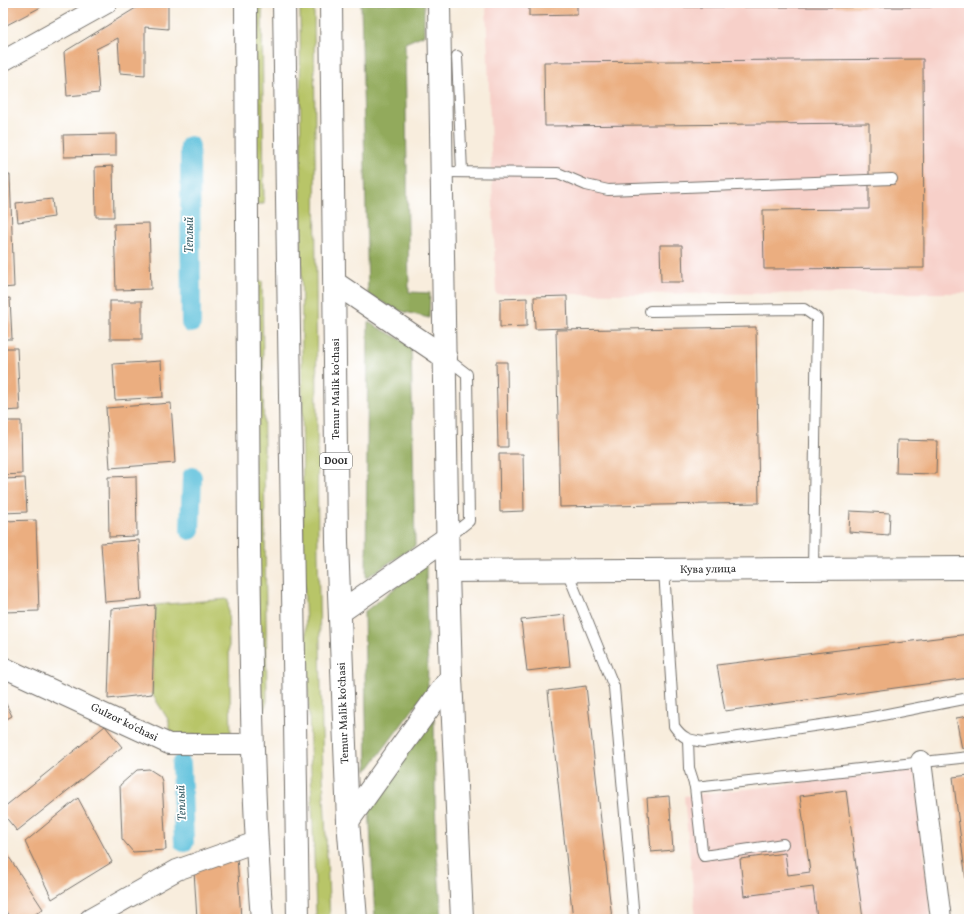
<svg xmlns="http://www.w3.org/2000/svg" width="972" height="922" font-family="Vollkorn,serif">
<rect width="100%" height="100%" fill="#fff"/>
<filter id="ink" filterUnits="userSpaceOnUse"><feTurbulence type="fractalNoise" baseFrequency=".025" numOctaves="2"/><feDisplacementMap in="SourceGraphic" scale="8" xChannelSelector="R" yChannelSelector="G"/><feConvolveMatrix kernelMatrix="1 2 1 2 8 2 1 2 1" color-interpolation-filters="sRGB"/></filter>
<filter id="wash" filterUnits="userSpaceOnUse"><feTurbulence type="fractalNoise" baseFrequency=".012" numOctaves="4" result="noise"/><feDisplacementMap in="SourceGraphic" scale="16" xChannelSelector="R" yChannelSelector="G"/><feGaussianBlur stdDeviation="0.9" result="paint"/><feColorMatrix in="noise" values="0 0 0 0 0 0 0 0 0 0 0 0 0 0 0 0 0 1.4 0 .05"/><feComposite in="paint" operator="in"/></filter>
<g filter="url(#wash)">
<rect width="100%" height="100%" fill="#f8eddd"/>
<g fill="#f7d0c9">
<path d="M486,3H969V293L496,294Z"/>
<path d="M915,770L931,919H696L684,796Z"/>
</g>
<g fill="#b8c567" stroke="#727849">
<path d="M254,3H262L264,204H253Z"/>
<path d="M300,3H314L318,553L323,776L330,919H316V912L303,548Z"/>
<path d="M252,281H262L267,702L257,724Z"/>
<path d="M228,599L231,736L169,734V721L152,694L155,605Z"/>
</g>
<g fill="#92aa5c" stroke="#5e6a44">
<path d="M361,3H424V35L405,43L409,292L430,293L429,318L397,310L368,295Z"/>
<path d="M368,322L411,345L415,546L366,578Z"/>
<path d="M426,564L428,689L367,771L364,612Z"/>
<path d="M434,718L436,842L442,919H375L369,806Z"/>
</g>
<g fill="none" stroke-linecap="round" stroke-linejoin="round">
<g stroke="#5ec1dc" stroke-width="20">
<path d="M190,146L191,323"/>
<path d="M190,530L192,477"/>
<path d="M181,764L184,842"/>
</g>
</g>
<g id="blocks">
<g fill="#ebae80">
<path d="M3,3H39L41,7L3,27Z"/>
<path d="M144,3H168V29L145,27V75L120,73L118,38L96,49L99,93L67,96L64,52Z"/>
<path d="M529,3H577V15L529,16Z"/>
<rect x="671" y="3" width="260" height="4"/>
<path d="M923,59L924,268L764,269L763,210L869,209V123L545,126L544,62Z"/>
<path d="M116,134V156L64,157L63,135Z"/>
<path d="M113,166L114,217H96L95,167Z"/>
<path d="M3,175H10L14,287L3,288Z"/>
<path d="M52,199L54,217L18,222L16,203Z"/>
<path d="M149,223L151,289L116,290L114,224Z"/>
<path d="M660,245H682L683,282H661Z"/>
<path d="M567,296L568,328L535,329L534,297Z"/>
<path d="M10,298L12,339H3V299Z"/>
<path d="M527,298V326L500,327V299Z"/>
<rect x="110" y="301" width="32" height="38"/>
<path d="M756,327L759,503L560,507L556,330Z"/>
<path d="M3,348H17L20,410L3,411Z"/>
<path d="M161,361L163,397L115,400L113,364Z"/>
<path d="M496,362H507L508,447H498Z"/>
<path d="M171,403L175,463L110,468L106,408Z"/>
<path d="M3,421H21L22,474L3,475Z"/>
<path d="M897,440L937,441L936,474L896,473Z"/>
<path d="M499,454H523L524,511L500,512Z"/>
<path d="M136,476L137,536L109,537L108,477Z"/>
<path d="M25,478L27,512L3,513V479Z"/>
<path d="M850,511L890,513L889,535L849,532Z"/>
<path d="M36,520L39,611L3,612V521Z"/>
<path d="M139,540L142,599L105,602L101,543Z"/>
<path d="M155,605L152,694L108,699L111,609Z"/>
<path d="M565,615L570,666L527,671L521,620Z"/>
<path d="M969,634V678L725,711L717,665Z"/>
<path d="M586,686L612,919H573L548,691Z"/>
<path d="M3,698L12,716L3,721Z"/>
<path d="M969,716V747L962,749L956,718Z"/>
<path d="M105,726L122,747L17,831L3,814V808Z"/>
<path d="M149,769L160,776L162,781L166,850L133,852L122,839L120,785L137,770Z"/>
<path d="M969,775V896H968L953,777Z"/>
<path d="M846,790L863,919H817L813,887L744,896L740,859L785,853L788,875L810,872L800,796Z"/>
<path d="M669,796L673,850L651,852L647,798Z"/>
<path d="M78,798L112,862L52,899L25,842Z"/>
<path d="M5,851L43,909L28,919H11L3,907V852Z"/>
<path d="M237,856L241,919H197L194,871Z"/>
</g>
</g>
</g>
<g filter="url(#ink)">
<use href="#blocks" fill-opacity="0" stroke="#736f69" stroke-width="1"/>
<g fill="none" stroke-linecap="round" stroke-linejoin="round">
<g stroke="#736f69" stroke-width="12">
<g id="service">
<path d="M457,56L462,172"/>
<path d="M443,172L558,173L586,185L608,190L892,179"/>
<path d="M650,311L804,309L817,318L813,569"/>
<path d="M446,358L467,374L469,521L449,537"/>
<path d="M664,570L674,726C683,739 689,740 704,742L862,719L969,698"/>
<path d="M567,571L614,687L634,919"/>
<path d="M688,740L689,768L695,787L969,757"/>
<path d="M695,787L702,850L704,856L783,844"/>
</g>
</g>
<g stroke="#736f69" stroke-width="22">
<g id="minor">
<path d="M3,61L107,3"/>
<path d="M3,667L169,744H252"/>
<path d="M921,761L941,919"/>
<path d="M90,919L177,870L256,842"/>
</g>
</g>
<g stroke="#736f69" stroke-width="24">
<g id="tertiary">
<path d="M246,3C247,184 247,365 249,546C251,671 252,795 262,919"/>
<path d="M439,3L448,571L451,677L462,919"/>
<path d="M448,571L969,568"/>
</g>
</g>
<g stroke="#736f69" stroke-width="24">
<g id="trunk">
<path d="M284,3L298,919"/>
<path d="M331,3L337,542L348,821L356,919"/>
<path d="M335,283L446,358"/>
<path d="M340,612L447,538"/>
<path d="M348,821L451,677"/>
</g>
</g>
<use href="#service" stroke="#fff" stroke-width="10"/>
<use href="#minor" stroke="#fff" stroke-width="20"/>
<use href="#tertiary" stroke="#fff" stroke-width="22"/>
<use href="#trunk" stroke="#fff" stroke-width="22"/>
</g>
</g>
<g text-anchor="middle" dominant-baseline="central" stroke-width="3.5" stroke-linejoin="round" paint-order="stroke">
<rect fill="#fff" stroke="#6b6b6b" stroke-width="1" x="320" y="453" width="32" height="16" rx="3"/>
<g font-size="10" font-weight="bold" fill="#2b2b2b">
<text x="336" y="461">D001</text>
</g>
<g font-size="11" fill="#2b2b2b" stroke="#fff">
<text transform="translate(336 389) rotate(-90)">Temur Malik ko'chasi</text>
<text transform="translate(708 570) rotate(-1)">Кува улица</text>
<text transform="translate(344 713) rotate(-92)">Temur Malik ko'chasi</text>
<text transform="translate(124 723) rotate(26)">Gulzor ko'chasi</text>
</g>
<g font-size="12" font-style="italic" fill="#3d6069" stroke="#fff">
<text transform="translate(190 235) rotate(-90)">Теплый</text>
<text transform="translate(182 803) rotate(-92)">Теплый</text>
</g>
</g>
<rect width="972" height="922" fill="none" stroke="#fff" stroke-width="16"/>
</svg>
